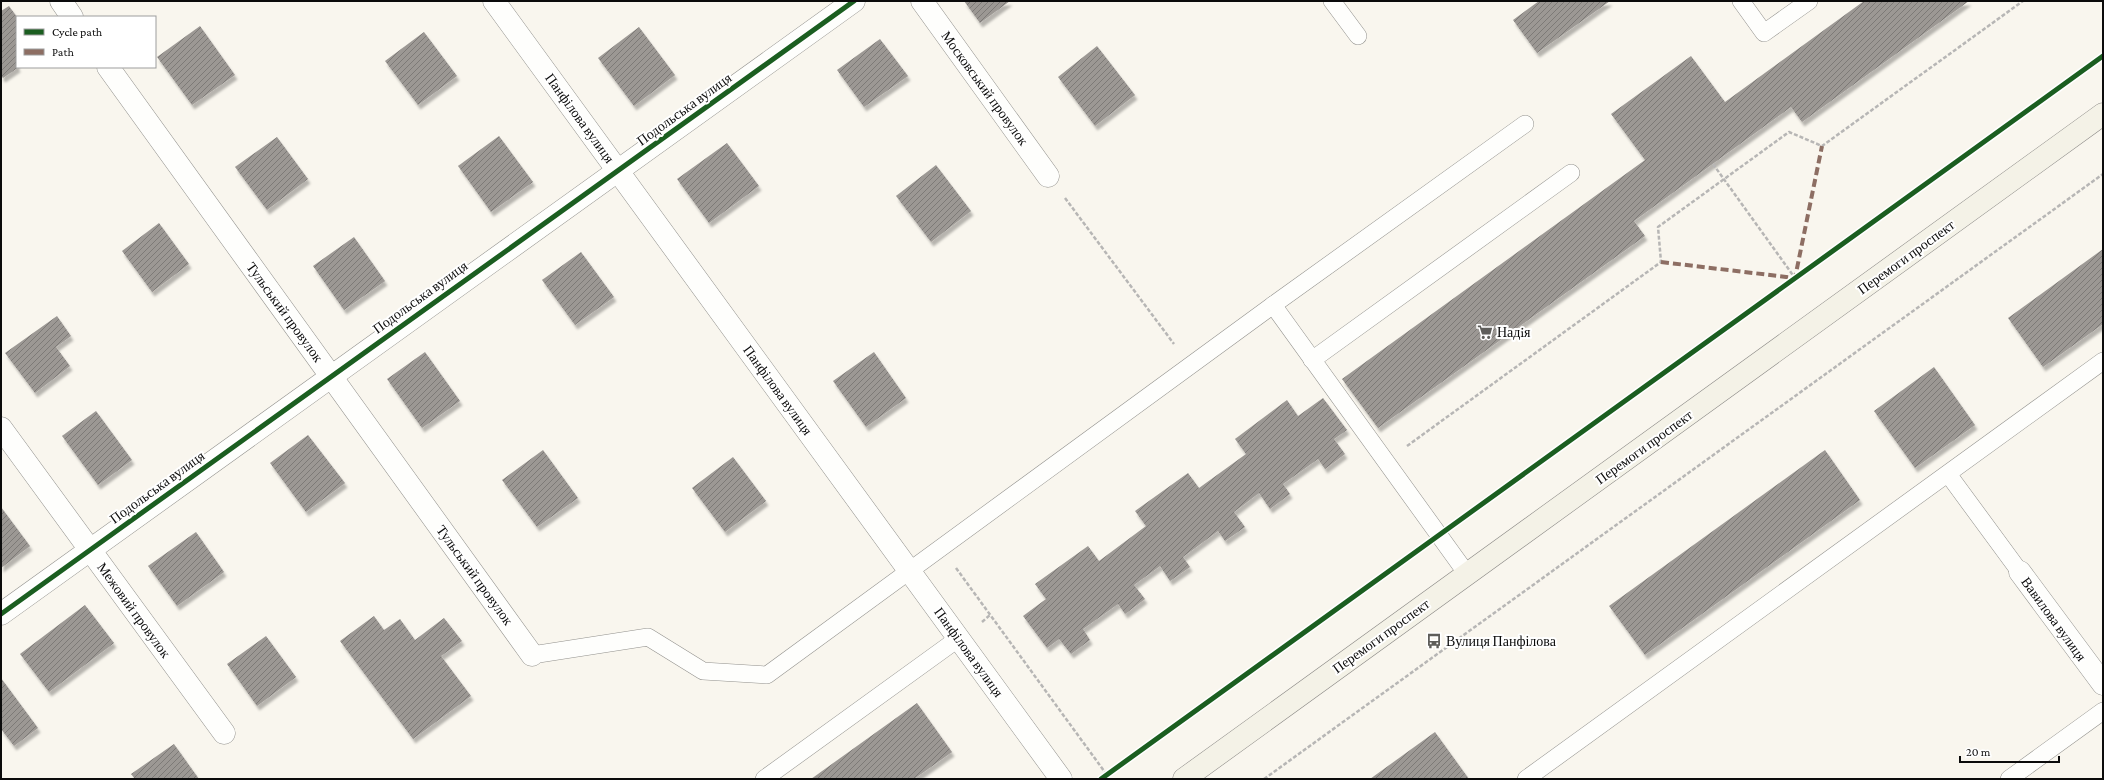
<svg xmlns="http://www.w3.org/2000/svg" width="2104" height="780" font-family="'Crimson Pro',serif">
<defs>
<pattern id="building-hatch" width="6" height="6" patternUnits="userSpaceOnUse"><rect width="6" height="6" fill="#9c9894"/><path d="M-1 1l2-2M0 6l6-6M5 7l2-2" fill="none" stroke="#7d7a77"/></pattern>
<filter id="shadow"><feDropShadow dx="2.5" dy="4.5" stdDeviation="1" flood-color="#0004"/></filter>
</defs>
<rect width="100%" height="100%" fill="#f9f6ee"/>
<g fill="url(#building-hatch)" filter="url(#shadow)">
<path d="M964,1H1010L980,23Z"/>
<path d="M1539,1H1610L1537,53L1513,20Z"/>
<path d="M1864,1H1969L1802,122L1791,107L1634,221L1645,236L1378,428L1342,379L1645,160L1611,114L1691,56L1725,102Z"/>
<path d="M9,6L17,17V67H19L3,78L1,76V11Z"/>
<path d="M200,26L235,75L192,105L157,57Z"/>
<path d="M639,27L675,75L634,106L598,58Z"/>
<path d="M424,32L457,76L418,105L385,61Z"/>
<path d="M880,39L908,76L864,107L837,70Z"/>
<path d="M1097,46L1135,95L1095,126L1058,77Z"/>
<path d="M499,136L533,182L491,212L458,166Z"/>
<path d="M277,137L308,179L267,210L235,167Z"/>
<path d="M727,143L759,186L709,223L677,179Z"/>
<path d="M936,165L971,211L931,242L896,196Z"/>
<path d="M159,223L189,264L152,292L122,251Z"/>
<path d="M354,237L385,281L344,310L313,266Z"/>
<path d="M2103,249V324L2043,367L2008,318Z"/>
<path d="M581,252L614,297L575,325L542,280Z"/>
<path d="M57,316L71,336L56,347L70,366L35,393L5,353Z"/>
<path d="M425,352L460,401L422,428L387,379Z"/>
<path d="M874,352L906,398L866,427L833,381Z"/>
<path d="M1934,367L1975,425L1915,468L1874,411Z"/>
<path d="M1323,398L1347,430L1334,439L1345,454L1325,469L1318,459L1283,484L1290,494L1270,509L1259,493L1234,512L1245,527L1225,541L1218,531L1183,557L1190,567L1170,581L1160,566L1134,585L1145,599L1125,614L1118,604L1083,629L1090,640L1071,654L1059,639L1047,648L1023,616L1046,599L1035,584L1088,546L1099,561L1146,526L1135,511L1188,473L1199,488L1246,454L1235,439L1287,400L1298,416Z"/>
<path d="M96,411L132,460L98,485L62,436Z"/>
<path d="M308,435L345,483L306,512L270,463Z"/>
<path d="M543,450L578,498L537,527L502,480Z"/>
<path d="M1825,450L1860,500L1645,655L1609,606Z"/>
<path d="M733,457L766,501L725,532L692,488Z"/>
<path d="M1,507L30,546L1,568Z"/>
<path d="M196,532L224,572L177,606L148,566Z"/>
<path d="M85,605L114,643L49,692L20,654Z"/>
<path d="M374,616L384,630L400,619L415,640L444,618L462,641L441,656L471,696L413,739L340,641Z"/>
<path d="M266,636L296,677L257,706L227,664Z"/>
<path d="M1,678L38,728L14,746L1,729Z"/>
<path d="M917,703L952,752L914,779H811Z"/>
<path d="M1435,732L1469,779H1370Z"/>
<path d="M174,744L199,779H135L131,774Z"/>
</g>
<g fill="none" stroke-linecap="round" stroke-linejoin="round">
<g stroke="#92918d" stroke-width="18">
<g id="lane">
<path d="M1332,1L1358,36"/>
<path d="M1741,1L1764,33L1809,1"/>
<path d="M1273,305L1467,574"/>
<path d="M1312,360L1571,173"/>
<path d="M1948,474L2020,572"/>
<path d="M532,655L648,637L703,671L767,675L1273,305L1525,124"/>
<path d="M764,779L959,638"/>
<path d="M1526,779L2103,361"/>
<path d="M2009,779L2103,711"/>
</g>
</g>
<g stroke="#92918d" stroke-width="23">
<g id="street">
<path d="M61,1L72,17"/>
<path d="M494,1L1061,779"/>
<path d="M922,1L1048,176"/>
<path d="M108,67L532,655"/>
<path d="M1,428L224,733"/>
<path d="M2020,572L2103,684"/>
<path d="M1,614L854,1"/>
</g>
</g>
<g stroke="#898784" stroke-width="23">
<path id="secondary" d="M1184,779L2103,114"/>
</g>
<g stroke="#b7b6b5" stroke-width="2.5" stroke-dasharray="4 2" stroke-linecap="butt">
<path d="M1713,164L1795,278"/>
<path d="M1065,198L1174,344"/>
<path d="M1407,446L1661,262L1658,227L1789,132L1822,146L2023,1"/>
<path d="M956,568L1107,775"/>
<path d="M982,622L990,615"/>
<path d="M1264,779L2103,174"/>
</g>
<use href="#lane" stroke="#fefefc" stroke-width="17"/>
<use href="#street" stroke="#fefefc" stroke-width="22"/>
<use href="#secondary" stroke="#f4f2e7" stroke-width="22"/>
<path stroke="#8d6e63" stroke-width="4" stroke-dasharray="8 4" stroke-linecap="butt" d="M1661,262L1795,278L1822,146"/>
<g stroke="#fff" stroke-width="8">
<g id="cycleway">
<path d="M1,614L854,1"/>
<path d="M1101,779L2103,56"/>
</g>
</g>
<use href="#cycleway" stroke="#1b5e20" stroke-width="5"/>
</g>
<defs>
<g id="supermarket-bare" transform="scale(1.2)"><path d="M-6-5.5h2.5l.6 2H6L4.5 2H-2.5L-4.4-4H-6ZM-1.5 3.2a1.3 1.3 0 1 0 .1 0ZM3 3.2a1.3 1.3 0 1 0 .1 0Z" fill="#5e5d5a" stroke="#fff" stroke-width="2.5" paint-order="stroke"/></g>
<g id="bus-bare" transform="scale(1.2)"><path d="M-5-6H5V4H4V6H2V4H-2V6H-4V4H-5ZM-3.5-4V0h7V-4ZM-3.5 1.2v1.5H-2V1.2ZM2 1.2v1.5H3.5V1.2Z" fill="#5e5d5a" stroke="#fff" stroke-width="2.5" paint-order="stroke"/></g>
</defs>
<g fill-rule="evenodd">
<use href="#supermarket-bare" x="1485" y="332"/>
<use href="#bus-bare" x="1434" y="641"/>
</g>
<g text-anchor="middle" dominant-baseline="central" stroke-width="4" stroke-linejoin="round" paint-order="stroke">
<g font-size="14" fill="#0b0b0b" stroke="#fff">
<text transform="translate(985 88) rotate(54)">Московський провулок</text>
<text transform="translate(684 109) rotate(-36)">Подольська вулиця</text>
<text transform="translate(580 118) rotate(54)">Панфілова вулиця</text>
<text transform="translate(1906 257) rotate(-36)">Перемоги проспект</text>
<text transform="translate(420 297) rotate(-36)">Подольська вулиця</text>
<text transform="translate(285 312) rotate(54)">Тульський провулок</text>
<text transform="translate(778 390) rotate(54)">Панфілова вулиця</text>
<text transform="translate(1644 447) rotate(-36)">Перемоги проспект</text>
<text transform="translate(157 487) rotate(-36)">Подольська вулиця</text>
<text transform="translate(475 575) rotate(54)">Тульський провулок</text>
<text transform="translate(134 610) rotate(54)">Межовий провулок</text>
<text transform="translate(2054 619) rotate(54)">Вавилова вулиця</text>
<text transform="translate(1381 636) rotate(-36)">Перемоги проспект</text>
<text transform="translate(969 652) rotate(54)">Панфілова вулиця</text>
</g>
<g font-size="14" fill="#0b0b0b" stroke="#fff" text-anchor="start">
<text x="1497" y="332">Надiя</text>
<text x="1446" y="641">Вулиця Панфілова</text>
</g>
</g>
<rect width="2104" height="780" fill="none" stroke="#0b0b0b" stroke-width="4"/>
<rect x="16" y="16" width="140" height="52" fill="#ffffff" stroke="#9d9d9d"/>
<rect x="24" y="29" width="20" height="6" fill="#1b5e20" stroke="#9d9d9d"/>
<text x="52" y="36" font-size="12" fill="#0b0b0b">Cycle path</text>
<rect x="24" y="49" width="20" height="6" fill="#8d6e63" stroke="#9d9d9d"/>
<text x="52" y="56" font-size="12" fill="#0b0b0b">Path</text>
<path d="M1960 756v6h99v-6" fill="none" stroke="#0b0b0b" stroke-width="2"/>
<text x="1966" y="756" font-size="12" fill="#0b0b0b" stroke="#ffffff" stroke-width="3" paint-order="stroke">20 m</text>
</svg>
